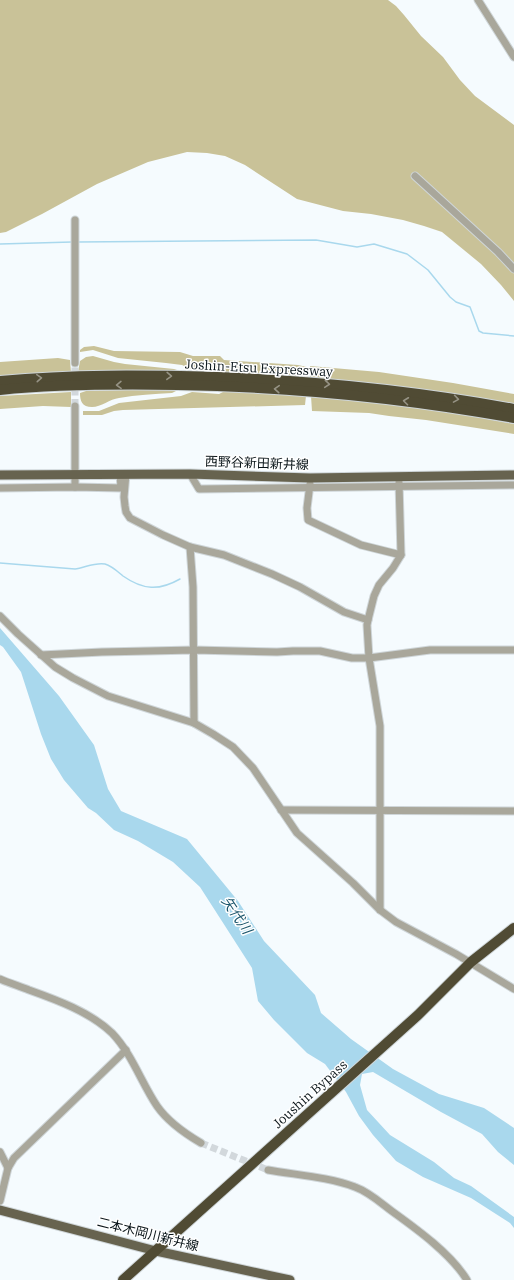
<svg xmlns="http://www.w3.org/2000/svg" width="514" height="1280" font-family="'IBM Plex Serif','Noto Sans JP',serif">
<rect width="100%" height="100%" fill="#f5fbfe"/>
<g fill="#c9c298">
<path d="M0,0H388L396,6L404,15L421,36L443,57L460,80L475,96L514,125V301L501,285L481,264L442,232L424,226L403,220L371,214L343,211L297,199L245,165L225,156L207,153L187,152L148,162L97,184L42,214L6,232L0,233Z"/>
<path d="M94,346L114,351L180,352L193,356H220L224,360L298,365L307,367L308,378L247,373H226L221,370L191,369L182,365L166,363L118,358L93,350L80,352V350L84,347Z"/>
<path d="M93,356L114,362L125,364L174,369L177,370L78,372L80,361L86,357Z"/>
<path d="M58,358L70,360L71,373L0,377V362Z"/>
<path d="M310,366L379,372L453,383L514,394V405L374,384L310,377Z"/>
<path d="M180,389L172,393C155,394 136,395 119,398C110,399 101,407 92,407C82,407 80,401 80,393L86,391L126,390Z"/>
<path d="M225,391L306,396L305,405L123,410L114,411L102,415H83V411H99L119,403L181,396L192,392L219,394Z"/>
<path d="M71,392V407L43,406L0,409V396Z"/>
<path d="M311,396L376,402L445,411L514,424V434L426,420L389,416L369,413L312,411Z"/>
</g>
<path fill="#a9d8ed" d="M0,628L59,696L94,745L108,789L121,811L187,839L238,901L264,941L315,995L321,1013L351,1039L393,1069L439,1094L484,1108L514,1128V1165L498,1152L482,1134L441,1112L373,1072L362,1074L360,1085L367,1110L390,1135L434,1162L454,1178L471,1186L514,1217V1228L510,1223L471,1198L423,1177L396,1161L373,1135L359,1116L346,1092L325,1064L307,1053L274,1020L258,1001L252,968L200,887L173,862L138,841L114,830L96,813L88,808L64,780L51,759L41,734L21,672L3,647L0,645Z"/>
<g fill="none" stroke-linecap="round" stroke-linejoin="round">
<g stroke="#a9d8ed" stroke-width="1.5">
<path d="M78,242L316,240L357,247L374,244L407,254L428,270L450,297L456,302L470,307L479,331L483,333L514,336"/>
<path d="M0,244L72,242"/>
<path d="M0,563L75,569C84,568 95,562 105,564C112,566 117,571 123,576C143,590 159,591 180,579"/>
</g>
<g stroke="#d2d8dc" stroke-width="7" stroke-dasharray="7 3.5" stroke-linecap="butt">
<path d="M75,406V363"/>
<path d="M201,1143L268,1170"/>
</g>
<g stroke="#cfd6d9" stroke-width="9">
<g id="minor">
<path d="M478,0L514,57"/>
<path d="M415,176L498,252L514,269"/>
<path d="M75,220V363"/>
<path d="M75,406V487"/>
<path d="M126,474L124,497L125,506L126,512L130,518L163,535L190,547L224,555L272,574L300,587L344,612L368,620L367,625L369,658L380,726V910"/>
<path d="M190,474L199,489L514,485"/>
<path d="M310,484L307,508L308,520L361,545L401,555"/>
<path d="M0,488L75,487L121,488L120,474"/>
<path d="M190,547L193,587L194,723"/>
<path d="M0,616L18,634L55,667L73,678L108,696L194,723L213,734L233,747L253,768L297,833L353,883L380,910L396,922L456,954L514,989"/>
<path d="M368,620L374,596L379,585L393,568L401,555L399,482"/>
<path d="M41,655L102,652L194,650L277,652L293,651H320L352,658H369L430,650H514"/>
<path d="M281,810L514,811"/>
<path d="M0,979C9,983 19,986 29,990C57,1000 90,1012 112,1033C132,1054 141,1082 157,1106C168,1122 184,1133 201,1143"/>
<path d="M0,1152L8,1168"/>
<path d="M268,1170C296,1175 329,1177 355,1187C369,1192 381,1203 393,1212C418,1230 451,1254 467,1280"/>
<path d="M0,1201L8,1168L14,1158L126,1050"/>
</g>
</g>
<g stroke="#cfd6d9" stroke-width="11">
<g id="major">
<path d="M0,475L190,474L310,478L514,475"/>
<path d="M0,1210L156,1251L290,1280"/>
</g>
</g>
<g stroke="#cfd6d9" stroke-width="12">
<g id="highway">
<path d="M0,381C72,374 145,375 217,377C317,381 416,391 514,409"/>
<path d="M0,390C59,384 119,384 178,385C291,387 403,398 514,418"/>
<path d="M123,1280L418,1015L471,962L514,928"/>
</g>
</g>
<use href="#minor" stroke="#a9a79b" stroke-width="7"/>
<use href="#major" stroke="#67634f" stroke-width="9"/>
<use href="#highway" stroke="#504b34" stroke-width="10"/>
</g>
<defs><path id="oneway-chevron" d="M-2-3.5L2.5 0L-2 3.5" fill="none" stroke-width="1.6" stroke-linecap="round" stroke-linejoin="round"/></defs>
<g stroke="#969385">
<use href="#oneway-chevron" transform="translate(169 376) rotate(2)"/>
<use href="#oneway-chevron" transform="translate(39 378) rotate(-4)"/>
<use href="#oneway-chevron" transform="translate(327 384) rotate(5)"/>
<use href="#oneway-chevron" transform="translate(119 385) rotate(179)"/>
<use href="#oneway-chevron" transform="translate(277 389) rotate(-176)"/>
<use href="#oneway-chevron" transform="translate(456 399) rotate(9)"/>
<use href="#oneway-chevron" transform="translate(406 401) rotate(-173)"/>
</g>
<g text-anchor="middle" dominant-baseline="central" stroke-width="3" stroke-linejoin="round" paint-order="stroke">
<g font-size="13" fill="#091418" stroke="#fff">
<text transform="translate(259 368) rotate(3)">Joshin-Etsu Expressway</text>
<text transform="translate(257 463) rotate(2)">西野谷新田新井線</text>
<text transform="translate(310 1094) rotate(-42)">Joushin Bypass</text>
<text transform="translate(148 1234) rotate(14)">二本木岡川新井線</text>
</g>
<g font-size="14" font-style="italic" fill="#1a556b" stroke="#fff">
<text transform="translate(237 915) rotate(56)">矢代川</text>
</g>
</g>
</svg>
